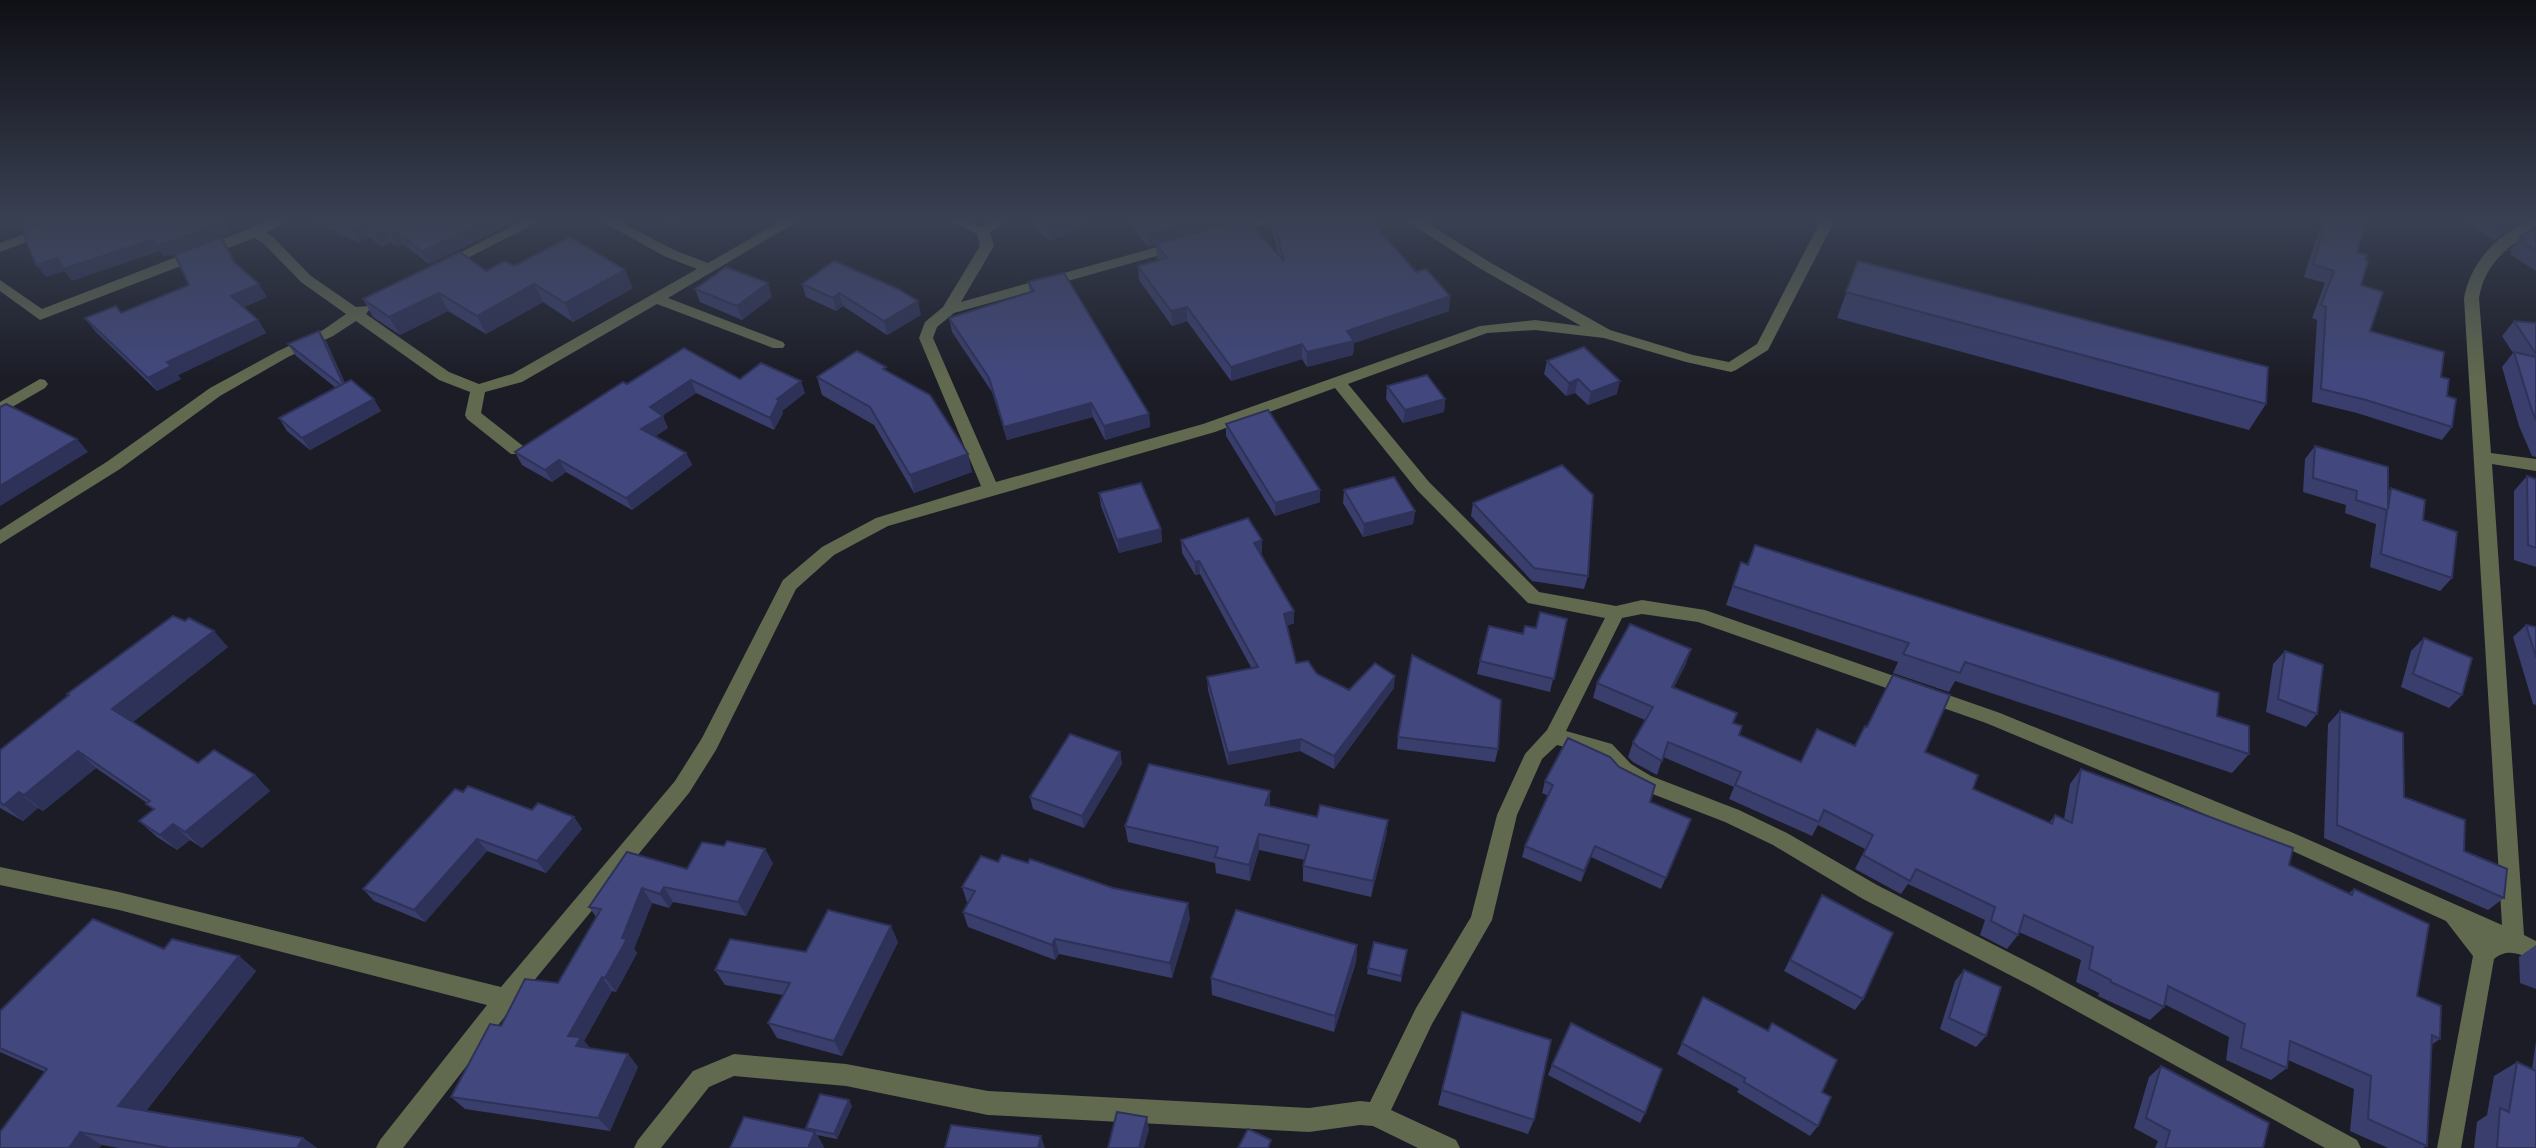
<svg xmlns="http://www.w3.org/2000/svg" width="2536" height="1148" font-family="'Varela Round',sans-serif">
<rect width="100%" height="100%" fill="#1b1c26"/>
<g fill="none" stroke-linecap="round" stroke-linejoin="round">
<g fill="#61694f" fill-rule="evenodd">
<path d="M69,218H90L0,252V243Z"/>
<path d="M277,218H296L266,233L273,237L311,276L356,307L368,306L370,309L366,314L449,372L479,384L512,374L697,269L664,256L596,218H613L674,250L708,263L786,218H803L668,298L783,342L785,345L783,348H773L657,304L522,382L485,392L481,413L523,446L525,450L523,454H511L467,419L465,415L470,392L439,380L356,321L333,336L288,357L220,396L120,469L0,544V530L108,461L210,388L278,351L323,330L346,314L301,282L263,243L254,238L40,320L0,291V280L42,309Z"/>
<path d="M528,218H546L448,268H438L436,265Z"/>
<path d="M943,218H962L982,227L995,218H1011L990,233L994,246L961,302L1175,242H1185L1187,245L1185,248L954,313L937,327L933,338L996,482L1203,424L1480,326L1535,320L1581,326L1481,269L1402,218H1419L1491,263L1610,330L1693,355L1729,362L1757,344L1822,218H1836L1768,350L1736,370L1731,372L1686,362L1604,338L1535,330L1487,333L1348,384L1429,482L1539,592L1616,606L1642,600L1705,610L2000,713L2298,835L2502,925L2464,298C2470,263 2500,229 2536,219V229C2507,247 2485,263 2479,298L2491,453L2536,459V471L2492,464L2524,935L2536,941V961C2521,955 2508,947 2494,959L2461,1148H2437L2473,956L2446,921L2284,847L1986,723L1698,622L1642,614L1622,618L1566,731L1612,744L1631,764L1651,776L1739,810L1787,833L1877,885L2049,973L2357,1140L2361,1148H2325L2033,987L1863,899L1773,845L1725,822L1637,788L1617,776L1599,756L1557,745L1542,759L1517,815L1492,920L1432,1024L1391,1110L1456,1140L1460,1148H1418L1373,1126L1360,1125L1309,1132L988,1115L846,1086L734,1076L709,1087L661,1148H634L638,1140L693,1071L734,1054L846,1064L988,1091L1309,1108L1360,1101L1370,1102L1416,1008L1471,917L1497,815L1525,754L1547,730L1605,618L1528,603L1417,490L1335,388L1215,432L888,526L834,555L796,589L716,750L689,793L513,1006L403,1148H376L380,1140L487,1005L119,910L0,885V867L119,892L501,987L675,781L702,738L783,580L822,547L876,518L981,486L919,338L925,322L943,307L980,246L977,234Z"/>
<path d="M1260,218H1282L1231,235L1224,231Z"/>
<path d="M40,379L45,380L48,384L45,388L0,414V402Z"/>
</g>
</g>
<g fill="#393e6c">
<path d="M311,218H522L429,264L403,244L397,247L391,242L381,247L370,237L358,242L314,223Z"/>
<path d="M654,218H691L674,228Z"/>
<path d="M1022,218H1104L1050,241Z"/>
<path d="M1125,218H1236V222L1278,256L1271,226V218H1369L1449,311L1354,343L1353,355L1307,367L1302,359L1231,381L1187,321L1172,326L1139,280L1138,266L1158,260L1157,258L1156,244L1148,247Z"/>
<path d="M2326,218H2367L2357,252L2365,260L2361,285L2370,331L2441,377L2447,396L2452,427L2442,440L2357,413L2312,402L2317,320L2312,318L2325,283L2304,277L2319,229Z"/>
<path d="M2458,218H2522L2518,224L2494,240Z"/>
<path d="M2536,226V271L2510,254L2512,252L2510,250L2520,237Z"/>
<path d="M229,250L237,265L267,297L244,307L258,320L266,333L178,375L181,379L157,391L95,331L85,318L121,313L189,285Z"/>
<path d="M834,261L921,315L887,335L843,306L836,311L806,297L802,284Z"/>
<path d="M1858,261L2266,404L2249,430L1837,318Z"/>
<path d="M514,266L633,288L573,322L543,302L486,334L448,311L400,335L373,317L363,299L486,271Z"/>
<path d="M1028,282L1149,414L1150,427L1105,440L1093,417L1007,440L992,392L952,332L949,318L1030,292Z"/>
<path d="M695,289L772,297L742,320L700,302Z"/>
<path d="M2514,321L2536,323V457L2532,456L2519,426L2502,367L2513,353L2502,336Z"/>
<path d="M319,331L327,343L345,383L381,411L310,450L287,431L279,418L336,388L296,356L288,344Z"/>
<path d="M684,348L740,379L805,393L782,411L783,413L774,430L696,393L662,416L668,428L655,436L686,453L692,465L632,510L566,472L552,482L522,465L515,452L627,384Z"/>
<path d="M1547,361L1617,394L1588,405L1575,393L1566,396L1544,374Z"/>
<path d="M887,371L972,472L914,493L874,425L822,395L817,377Z"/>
<path d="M1387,386L1445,399L1444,412L1403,423L1386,399Z"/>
<path d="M1226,424L1320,502L1275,516L1226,436Z"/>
<path d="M2315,446L2388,492L2391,488L2423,520L2452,578L2440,591L2370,567L2376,524L2345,513L2346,505L2303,492L2305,459Z"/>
<path d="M2527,476L2536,479V567L2514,560V491Z"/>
<path d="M1344,490L1415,511L1413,524L1363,537L1343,503Z"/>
<path d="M1099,493L1161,529L1162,542L1119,553L1101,506Z"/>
<path d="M1473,503L1588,576L1584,589L1532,581L1471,516Z"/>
<path d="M1181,540H1262V553L1260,554L1294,623L1287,626L1296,663L1349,690L1394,688L1334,769L1300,751L1228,765L1208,690L1207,677L1252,669L1200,574L1195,575L1182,553Z"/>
<path d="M1755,545L2217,716L2249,754L2232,773L1955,681L1949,692L1893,673L1898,662L1726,605L1741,562L1747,564Z"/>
<path d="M1567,619L1550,692L1477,674L1480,661L1523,634L1536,628Z"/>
<path d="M2526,625L2536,627V705L2533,704L2513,637Z"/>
<path d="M2424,638L2462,695L2449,708L2401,687L2411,651Z"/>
<path d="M228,647L133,722L198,763L255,775L270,791L202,848L190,840L177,850L157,837L139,821L153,810L147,803L96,768L43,811L38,808L23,821L0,808V750Z"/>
<path d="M2285,651L2317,714L2306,727L2266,712L2273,664Z"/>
<path d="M1686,664L1674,687L1733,723L1739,735L1801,762L1855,746L1867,727L1893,675L1925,752L1973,789L2049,823L2055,815L2064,819L2070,784L2081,769L2349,893L2354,889L2417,996L2440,1039L2431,1045L2427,1146L2423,1148H2388L2350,1131L2354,1089L2288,1060L2287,1068L2271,1080L2226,1060L2229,1037L2164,1004V1007L2150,1020L2098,996L2099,993L2076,982L2081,960L2019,932L2018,935L2007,949L1980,935L1985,920L1908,884L1901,894L1855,869L1865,849L1818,825L1812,836L1729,799L1734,787L1663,757L1657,775L1633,762L1628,757L1633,742L1645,720L1593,698L1597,683Z"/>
<path d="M2340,711L2404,797L2464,851L2504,898L2488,910L2324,838L2328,724Z"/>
<path d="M1398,737L1498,749L1495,762L1397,749Z"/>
<path d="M1120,752L1122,764L1084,828L1033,809L1030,797Z"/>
<path d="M1545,781L1650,802L1691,819L1661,889L1591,857L1581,882L1522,857L1525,846L1549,796L1542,793Z"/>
<path d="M463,792L532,810L574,817L582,829L546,873L487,851L425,922L374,901L363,889Z"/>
<path d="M1270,806L1317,817L1388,820L1386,836L1371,897L1303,881V866L1305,860L1259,850L1250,881L1216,873L1215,863L1128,842L1125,826Z"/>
<path d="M998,862L1190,918L1172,978L1059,954L1055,960L968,927L963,912L969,902H967L962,887Z"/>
<path d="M773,863L746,916L673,902L669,908L652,903L634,949L637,953L616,992L612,991L584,1041L590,1048L628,1054L638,1067L610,1131L465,1109L451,1097L501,1026L558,983L596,917L589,907L687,869Z"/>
<path d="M1822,895L1863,999L1855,1010L1784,971Z"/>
<path d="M898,942L842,1056L777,1038L768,1023L783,995L725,985L715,970L806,952Z"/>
<path d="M1357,945L1356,962L1334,1032L1212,995L1211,978Z"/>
<path d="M2536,945V989L2520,983L2519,957Z"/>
<path d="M164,949L239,956L256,971L146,1111L303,1138L317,1148H119L102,1145L0,1148L45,1072L0,1052V1011Z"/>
<path d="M1407,950L1401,982L1367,974L1368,968Z"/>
<path d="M1964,970L1986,1036L1976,1047L1940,1029L1955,981Z"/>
<path d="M1703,997L1767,1031L1772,1023L1822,1092L1818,1126L1810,1136L1737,1092L1739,1089L1677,1054Z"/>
<path d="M2536,1041V1148H2474L2477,1122L2487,1115L2494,1076L2517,1062L2532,1069Z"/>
<path d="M1552,1065L1645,1113L1640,1123L1548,1075Z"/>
<path d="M2161,1066L2263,1148H2155L2158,1141L2134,1128L2149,1077Z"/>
<path d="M1442,1090L1534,1120L1528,1134L1438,1105Z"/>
<path d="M852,1106L837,1139L817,1135L824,1147L806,1128Z"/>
</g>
<g fill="#2e3258">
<path d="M19,218H61L26,231L17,219Z"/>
<path d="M220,218H223L229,234L177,254L163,256L160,251L72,281L64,271L46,277L36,265L58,258Z"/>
<path d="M491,218H522L429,264L422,252Z"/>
<path d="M671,218H691L674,228Z"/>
<path d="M1061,218H1104L1050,241L1048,224Z"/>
<path d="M1202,218H1236V222L1148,247L1147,234Z"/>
<path d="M2434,218H2447L2430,225Z"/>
<path d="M2517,218H2522L2518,224L2494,240L2503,228Z"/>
<path d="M363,225L370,237L358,242L351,230Z"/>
<path d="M385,230L391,242L381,247L374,234Z"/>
<path d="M397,231L403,244L397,247L390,234Z"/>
<path d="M221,237L229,250L242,275L234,262Z"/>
<path d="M625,270L633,288L573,322L565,303Z"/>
<path d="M768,283L772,297L742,320L737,306Z"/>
<path d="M259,284L267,297L240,309L231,296Z"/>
<path d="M534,284L543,302L486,334L477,316Z"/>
<path d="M439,293L448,311L400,335L389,317Z"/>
<path d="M839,293L843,306L836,311L833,298Z"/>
<path d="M1450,296L1449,311L1354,343L1353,355L1307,367V352L1347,331Z"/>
<path d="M918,301L921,315L887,335L884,321Z"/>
<path d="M1187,307V321L1172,326L1171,311Z"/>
<path d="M258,320L266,333L178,375L181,379L157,391L148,378L167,362Z"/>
<path d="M319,331L327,343L351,397L343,384Z"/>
<path d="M1302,344V359L1231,381V367Z"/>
<path d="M1578,379L1575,393L1566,396L1569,383Z"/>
<path d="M691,380L696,393L656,420L650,407Z"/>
<path d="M801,381L805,393L782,411L783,413L774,430L770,418L777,399Z"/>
<path d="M1620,381L1617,394L1588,405L1591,392Z"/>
<path d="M374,399L381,411L310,450L302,438Z"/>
<path d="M1445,399L1444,412L1403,423L1405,410Z"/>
<path d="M1091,403L1093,417L1007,440L1004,427Z"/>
<path d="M1149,414L1150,427L1105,440L1104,426Z"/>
<path d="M663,416L668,428L647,442L641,429Z"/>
<path d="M77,439L88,452L0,506V486Z"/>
<path d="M686,453L692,465L632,510L626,498Z"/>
<path d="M968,454L972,472L914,493L910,475Z"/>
<path d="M559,460L566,472L552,482L545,470Z"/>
<path d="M1320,490V502L1275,516V503Z"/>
<path d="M1415,511L1413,524L1363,537L1364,524Z"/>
<path d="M1161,529L1162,542L1119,553L1117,540Z"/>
<path d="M1262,540V553L1254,556V543Z"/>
<path d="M1199,561L1200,574L1195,575V562Z"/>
<path d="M1294,611V623L1283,627L1284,614Z"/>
<path d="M214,631L228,647L129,725L112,709Z"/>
<path d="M1691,649L1686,664L1667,701L1672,687Z"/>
<path d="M1395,676L1394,688L1334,769V756Z"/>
<path d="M1301,739L1300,751L1228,765V753Z"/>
<path d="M78,751L96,768L43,811L24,795Z"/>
<path d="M1120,752L1122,764L1084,828L1082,816Z"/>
<path d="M255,775L270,791L202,848L185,832Z"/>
<path d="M1270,791V808L1265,805Z"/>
<path d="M19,792L38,808L23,821L4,805Z"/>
<path d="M574,817L582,829L546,873L537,861Z"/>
<path d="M1388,820L1386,836L1371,897L1373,881Z"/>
<path d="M173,824L190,840L177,850L160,835Z"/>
<path d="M1259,834V850L1250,881L1249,865Z"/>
<path d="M477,839L487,851L425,922L414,910Z"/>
<path d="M1595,846L1591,857L1581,882L1584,871Z"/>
<path d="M765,849L773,863L746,916L738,902Z"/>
<path d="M664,887L673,902L669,908L660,894Z"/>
<path d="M642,888L652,903L634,949L637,953L616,992L605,978Z"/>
<path d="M1188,903L1190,918L1172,978L1170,963Z"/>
<path d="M891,926L898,942L842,1056L834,1041Z"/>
<path d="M1055,939L1059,954L1055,960L1052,945Z"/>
<path d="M1357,945L1356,962L1334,1032L1335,1016Z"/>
<path d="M239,956L256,971L139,1119L118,1106Z"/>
<path d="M602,977L612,991L584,1041L592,1050L587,1059L568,1036Z"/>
<path d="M628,1054L638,1067L610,1131L598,1118Z"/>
<path d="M849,1100L852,1106L837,1139L834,1134Z"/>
<path d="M1147,1117L1149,1130L1144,1148H1139Z"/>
<path d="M80,1132L102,1145L99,1148H69Z"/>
<path d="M815,1132L824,1147V1148H808Z"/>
<path d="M1041,1136L1045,1148H1038Z"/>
<path d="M303,1138L317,1148H297Z"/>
</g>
<g fill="#42487d" stroke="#2e3258" stroke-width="2">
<path d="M57,218H220L221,222L169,242L155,245L154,239L63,269L58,258L36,265L22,231Z"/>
<path d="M323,218H491L422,252L397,231L390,234L385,230L374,234L363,225L351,230Z"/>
<path d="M1041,218H1061L1048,224Z"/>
<path d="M1135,218H1202L1147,234Z"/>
<path d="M1273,218H1369L1416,272L1426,269L1450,296L1347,331L1354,341L1307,352L1302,344L1231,367L1187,307L1171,311L1138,266L1167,258L1156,244L1246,219L1284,261Z"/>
<path d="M2327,218H2367L2357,252L2367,255L2365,260L2368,261L2361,285L2383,292L2370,331L2444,352L2441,377L2449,379L2447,396L2456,399L2452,427L2366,400L2321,389L2326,307L2321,305L2334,271L2313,264Z"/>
<path d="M2487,218H2517L2503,228Z"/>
<path d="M2536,226V251L2521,241L2525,240L2520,237Z"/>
<path d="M221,237L234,262L259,284L231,296L258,320L167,362L171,366L148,378L85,318L116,306L121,313L189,285L175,255Z"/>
<path d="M570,237L625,270L565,303L534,284L477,316L439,293L389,317L363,299L460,252L486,271L505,261L514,266Z"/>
<path d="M834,261L898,289L918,301L884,321L839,293L833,298L802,284Z"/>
<path d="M1858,261L2268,367L2266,404L1846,292Z"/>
<path d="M726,267L768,283L737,306L695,289Z"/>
<path d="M1064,273L1149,414L1104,426L1091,403L1004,427L989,378L949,318L1034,291L1028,282Z"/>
<path d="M2514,321L2536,323V354Z"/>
<path d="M319,331L343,384L351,380L374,399L302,438L279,418L341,385L288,344Z"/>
<path d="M1584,347L1620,381L1591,392L1578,379L1569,383L1547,361Z"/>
<path d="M684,348L740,379L761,363L801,381L777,399L779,400L770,418L691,380L650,407L663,416L641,429L686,453L626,498L559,460L545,470L515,452L623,382L627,384Z"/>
<path d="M857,351L886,367L883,369L930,395L968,454L910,475L870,407L817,377Z"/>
<path d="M2514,352L2536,357V420L2532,411Z"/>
<path d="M1427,375L1445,399L1405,410L1387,386Z"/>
<path d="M6,404L77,439L0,486V407Z"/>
<path d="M1268,410L1320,490L1275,503L1226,424Z"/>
<path d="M2315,446L2388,467V509L2391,488L2425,500L2423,520L2457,532L2452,578L2381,554L2387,510L2356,500L2357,491L2313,478Z"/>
<path d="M1562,465L1593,495L1588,576L1534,568L1473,503Z"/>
<path d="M2527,476L2536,479V548L2528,545Z"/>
<path d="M1394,477L1415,511L1364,524L1344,490Z"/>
<path d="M1141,483L1161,529L1117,540L1099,493Z"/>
<path d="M1248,518L1262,540L1254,543L1294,611L1284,614L1296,663L1308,661L1317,674L1349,690L1375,663L1395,676L1334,756L1301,739L1228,753L1207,677L1258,667L1199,561L1195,562L1181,540Z"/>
<path d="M1755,545L2219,693L2217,716L2249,726V754L1965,662L1960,673L1903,654L1909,643L1733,586L1741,562L1748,565Z"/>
<path d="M1540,612L1567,619L1554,679L1480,661L1489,626L1523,634L1525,626L1536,628Z"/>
<path d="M173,616L185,621L189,618L214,631L112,709L198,763L214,750L255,775L185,832L173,824L160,835L139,821L154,809L146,804L150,801L78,751L24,795L19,792L4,805L0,802V750L69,695L67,694Z"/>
<path d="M1630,624L1691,649L1672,687L1737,713L1733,723L1742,726L1739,735L1801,762L1817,729L1855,746L1865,726L1867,727L1893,675L1950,695L1925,752L1978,775L1973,789L2052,824L2055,815L2072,823L2081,769L2293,848L2289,865L2352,895L2354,889L2429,924L2417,996L2441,1006L2440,1039L2432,1035L2427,1146L2368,1119L2371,1076L2290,1041L2287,1068L2241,1048L2245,1024L2168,986L2164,1007L2111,982V980L2089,969L2093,947L2024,915L2018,935L1991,921L1995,907L1916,869L1910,881L1863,855L1873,835L1824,810L1819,822L1735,785L1741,772L1668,742L1662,761L1638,747L1633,742L1653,707L1597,683Z"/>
<path d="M2526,625L2536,627V657Z"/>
<path d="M2424,638L2472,658L2462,695L2413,674Z"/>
<path d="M2285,651L2323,665L2317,714L2278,699Z"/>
<path d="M1412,655L1501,700L1498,749L1398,737Z"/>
<path d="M2340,711L2403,733L2404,797L2465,820L2464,851L2507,869L2504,898L2337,825Z"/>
<path d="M1070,734L1120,752L1082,816L1030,797Z"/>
<path d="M1568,738L1610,757L1619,767L1655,785L1650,802L1691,819L1666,878L1595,846L1584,871L1525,846L1553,785L1545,781Z"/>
<path d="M1149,764L1270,791L1265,805L1317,817L1320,805L1388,820L1373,881L1303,866L1309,845L1259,834L1249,865L1215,857L1218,847L1125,826Z"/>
<path d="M468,786L532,810L538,803L574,817L537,861L477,839L414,910L363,889L455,789L463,792Z"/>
<path d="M727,841L765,849L738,902L664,887L660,894L642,888L622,938L627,939L605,978L602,977L568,1036L581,1037L576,1046L628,1054L598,1118L451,1097L490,1024L501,1026L525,979L558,983L601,909L589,907L627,852L687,869L702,842L724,846Z"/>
<path d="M1002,855L1028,863L1030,859L1113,888L1188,903L1170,963L1055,939L1052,945L963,912L975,891L962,887L981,856L998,862Z"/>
<path d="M1822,895L1893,933L1863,999L1790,960Z"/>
<path d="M828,910L891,926L834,1041L768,1023L790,983L715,970L730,939L806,952Z"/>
<path d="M1236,910L1357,945L1335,1016L1211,978Z"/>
<path d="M93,919L164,949L172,939L239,956L118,1106L303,1138L297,1148H169L80,1132L69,1148H0V1132L47,1069L0,1048V1011Z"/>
<path d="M1374,942L1407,950L1401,976L1368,968Z"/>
<path d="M1964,970L2001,987L1986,1036L1949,1018Z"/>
<path d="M1703,997L1768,1031L1772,1023L1837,1060L1822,1092L1831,1097L1818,1126L1744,1082L1745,1078L1682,1043Z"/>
<path d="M1462,1012L1551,1040L1534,1120L1442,1090Z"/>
<path d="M1571,1023L1662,1069L1645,1113L1552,1065Z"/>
<path d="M2517,1062L2536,1071V1148H2497L2500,1108L2509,1112Z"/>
<path d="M2161,1066L2269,1123L2263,1148H2165L2170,1131L2146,1118Z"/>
<path d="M820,1094L849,1100L834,1134L806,1128Z"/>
<path d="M1117,1112L1147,1117L1139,1148H1108Z"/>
<path d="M744,1117L815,1132L808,1148H730Z"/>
<path d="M951,1125L1041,1136L1038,1148H945Z"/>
<path d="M1248,1129L1271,1140L1268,1148H1238Z"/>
</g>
<linearGradient id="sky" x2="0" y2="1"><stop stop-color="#0f0f15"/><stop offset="0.58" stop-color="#394052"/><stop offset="1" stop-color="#394052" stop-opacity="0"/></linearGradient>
<rect width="2536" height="379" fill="url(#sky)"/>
</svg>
